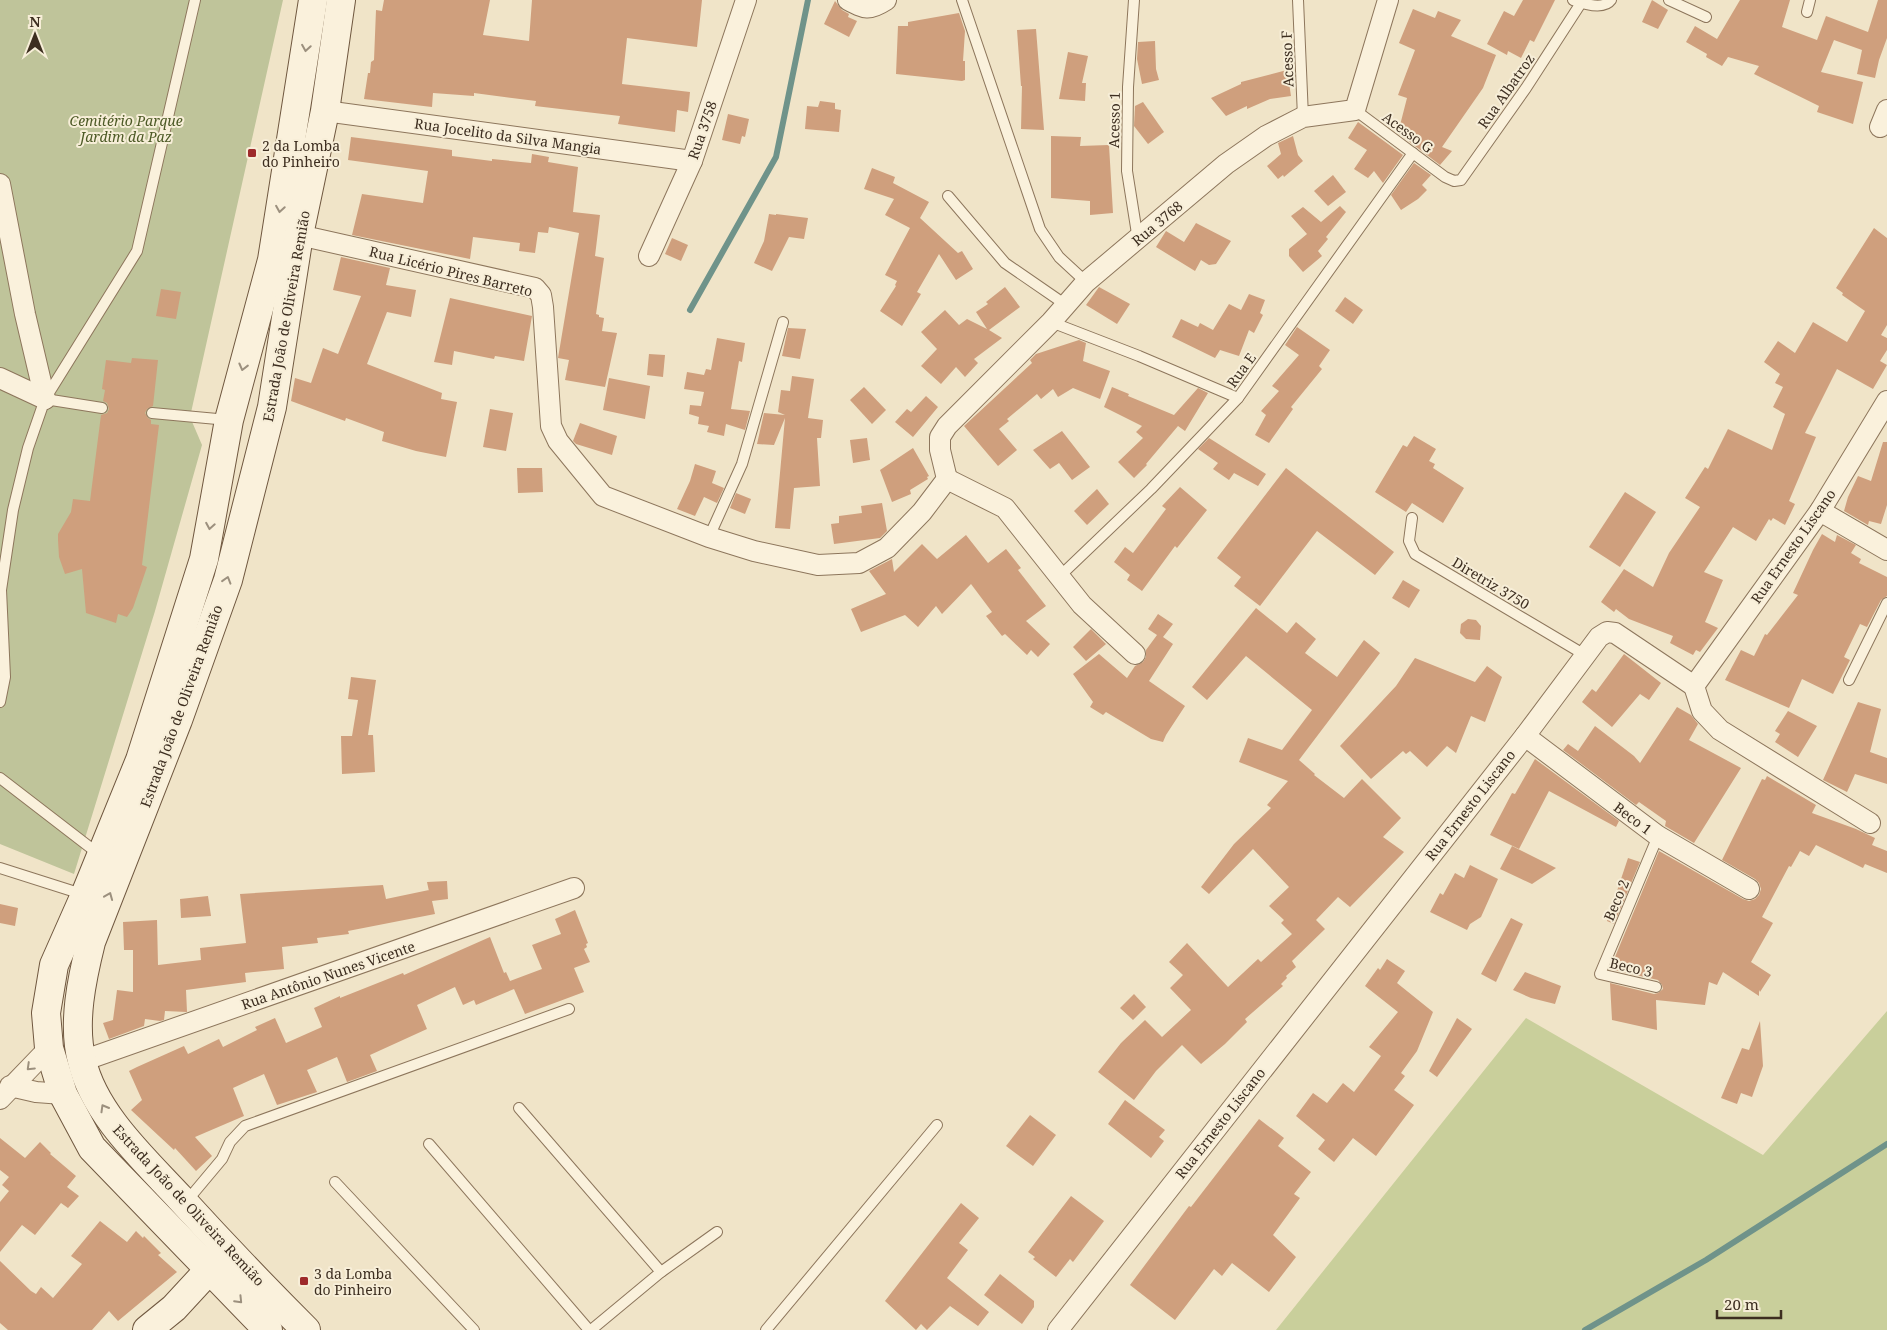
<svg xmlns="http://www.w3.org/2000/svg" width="1887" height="1330" font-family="'Noto Serif',serif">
<rect width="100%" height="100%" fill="#f0e4c8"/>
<path fill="#c9cf9b" d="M1887,1011V1330H1276L1526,1018L1763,1155Z"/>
<path fill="#bfc49a" d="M0,0H283L190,417L202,445L155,611L74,874L0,844Z"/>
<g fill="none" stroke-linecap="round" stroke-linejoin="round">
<g stroke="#6f938a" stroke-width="6">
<path d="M690,310L776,157L808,0"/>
<path d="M1585,1330L1706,1260L1887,1144"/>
</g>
</g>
<g fill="#cf9f7d">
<path d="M384,0H490L483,35L529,41L532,0H702L697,47L627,38L622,84L690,92L688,112L677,110L675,132L618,124L620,116L535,106L536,101L474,93V96L433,93L432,107L364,99L368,73H370L371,62L374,60L376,10L382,11Z"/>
<path d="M1523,0H1555L1534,42L1530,40L1521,58L1508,51L1507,55L1487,44L1504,11L1514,16Z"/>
<path d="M1652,0L1668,10L1658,29L1642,22Z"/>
<path d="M1740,0H1790L1782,27L1817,40L1826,16L1868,32L1878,0H1887V38L1879,60L1875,78L1857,74L1862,50L1834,40L1821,72L1863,82L1853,124L1817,112L1819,106L1754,74L1759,66L1728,57L1722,66L1706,57L1707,54L1686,42L1695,26L1717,39Z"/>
<path d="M835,1L842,10L849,14L848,17L857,21L849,37L824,24Z"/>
<path d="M1413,9L1435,18L1438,11L1461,20L1451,36L1496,55L1483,88L1442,147L1452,151L1440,165L1398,133L1407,98L1398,95L1415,50L1399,43Z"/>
<path d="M959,13L965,31L963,61H965V80L962,81L896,74L898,26H908V22Z"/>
<path d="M1036,29L1044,130L1021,129L1022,86H1021L1017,30Z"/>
<path d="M1155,41L1156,69L1159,80L1142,84L1137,59L1138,42Z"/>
<path d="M1068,52L1088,56L1082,83H1086L1085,101L1059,99Z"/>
<path d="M1287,70L1291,96L1270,99L1247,109V106L1226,116L1211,98L1241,84V82Z"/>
<path d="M820,101L835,103V109L841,110L839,132L805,129L807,106L818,107Z"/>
<path d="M1143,102L1164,132L1148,144L1134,126L1135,106Z"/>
<path d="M728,114L749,119L745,137L742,136L740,144L722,140Z"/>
<path d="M1358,122L1403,155L1383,183L1374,171L1368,178L1354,169L1367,150L1348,138Z"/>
<path d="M1051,136L1081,137L1080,146L1109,145L1113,213L1090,215V201L1051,198Z"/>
<path d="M1293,136L1298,155L1303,161L1284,177L1283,175L1278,179L1267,166L1281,154L1278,143Z"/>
<path d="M351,137L452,150V156L492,161V159L531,163L532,154L549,157L548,162L578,167L573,212L600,215L595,256L604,258L596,314L599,315V317L604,318L602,331L617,333L605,387L565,380L569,360L558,358L579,233L549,227L548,233L538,232L535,253L519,251L520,243L473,237L470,259L352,235L362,194L423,203L428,171L348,160Z"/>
<path d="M1414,163L1431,175L1422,185L1427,190L1418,199L1401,210L1391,195Z"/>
<path d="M872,168L895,177L893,183L929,202L920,218L958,253L962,251L973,269L956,280L939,254L917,292L921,294L902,326L880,311L896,286L895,285L897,281L885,275L910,228L885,215L894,199L864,189Z"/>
<path d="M1333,175L1346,192L1328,206L1314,191Z"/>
<path d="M1340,206L1346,212L1326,237L1328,239L1318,251L1322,256L1303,272L1289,256V249L1307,234L1291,216L1303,207L1321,222Z"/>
<path d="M769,214L776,215V214L808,218L804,239L789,237L772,271L754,263L764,241Z"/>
<path d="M1196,223L1231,241L1216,264L1209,265L1201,260L1195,271L1156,247L1166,231L1184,242Z"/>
<path d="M1874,228L1887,238V325L1881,335L1887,338V350L1880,361L1887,365L1873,389L1837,369L1805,433L1816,437L1789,501L1795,504L1785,525L1773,518L1771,521L1769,519L1756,541L1733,527L1704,572L1723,580L1705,622L1718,628L1700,652L1696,650L1693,655L1670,643L1673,636L1629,619L1616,609L1614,612L1601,602L1624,569L1653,587L1669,553L1700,507L1685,498L1705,467L1708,469L1728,429L1772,450L1785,414L1773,407L1783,387L1775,383L1780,374L1764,362L1778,341L1795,353L1813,322L1847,342L1865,311L1842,295L1843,293L1836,288Z"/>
<path d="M672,238L688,245L681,261L665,254Z"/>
<path d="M341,257L390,268L386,285L416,290L411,317L387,312L367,364L442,393L441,399L457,402L446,457L416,451L382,441L384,432L346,418L345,421L291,401L295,378L311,383L323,348L338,354L361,296L333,290Z"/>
<path d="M1005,287L1020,307L989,330L1002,338L974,359L978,363L965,377L956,367L941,384L921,366L937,349L921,332L945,310L959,325L967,319L987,329L976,312L988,304L986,302Z"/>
<path d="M1099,287L1130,304L1117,324L1086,305Z"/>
<path d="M161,289L181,292L176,319L156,316Z"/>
<path d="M1249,294L1265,300L1260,313L1263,315L1254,333L1249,330L1239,356L1220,350L1215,358L1172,337L1181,319L1198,327L1200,323L1213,330L1229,304L1241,310Z"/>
<path d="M1345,297L1363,310L1353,324L1335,311Z"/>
<path d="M450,298L532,316L524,361L495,356L494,359L454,351L452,365L434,362Z"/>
<path d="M1297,327L1330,350L1319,366L1322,369L1291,407L1293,409L1269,443L1255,435L1266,415L1261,411L1279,391L1272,386L1299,355L1285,345Z"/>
<path d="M788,328L806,329L800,359L782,356Z"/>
<path d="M717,338L745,343L742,362L739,361L731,409L750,411L745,430L726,424L724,436L707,432L709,426L698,424L699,417L689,414L690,405L701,406L704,392L684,389L687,372L704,375L706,369L711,370Z"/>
<path d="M1079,340L1086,343L1083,361L1110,371L1100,399L1073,388L1058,397L1053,389L1041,399L1037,394L1007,419L1009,421L999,429L1017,450L998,466L964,426L1032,363L1030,360L1036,354Z"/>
<path d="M649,354L665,355L663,377L647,375Z"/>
<path d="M132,358L158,360L153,406L147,409L145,413L148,418L151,420V424L159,425L142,565L147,567L133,608L127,617L118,614L116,623L86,613L82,569L65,574L59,557L58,540V534L71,512L73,499L90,501L101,415L107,413L109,409L107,403L103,401L105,390L102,389L106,360L131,363Z"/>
<path d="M792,376L814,379L808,418L823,420L821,438H817L820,486L794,488L790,529L775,528L785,418L774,445L757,444L764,413L785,415L778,412L781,390L790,391Z"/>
<path d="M609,378L650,386L645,419L603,410Z"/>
<path d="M864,387L886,410L872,424L850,400Z"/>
<path d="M1112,387L1129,394L1128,396L1174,415L1198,388L1208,393L1185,431L1178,426L1146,464L1147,465L1134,478L1118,462L1143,438L1136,432L1142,426L1104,407Z"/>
<path d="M926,396L938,407L913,437L895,422L907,409L911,412Z"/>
<path d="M490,409L513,413L506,451L483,447Z"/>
<path d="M580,423L617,436L612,455L576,444L573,441Z"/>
<path d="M1062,431L1090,467L1072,480L1059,463L1050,469L1033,450Z"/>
<path d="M1414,436L1436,449L1429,461L1435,464L1433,468L1464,488L1443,523L1412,503L1406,512L1375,492L1403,445L1407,447Z"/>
<path d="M867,438L870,460L853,463L850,440Z"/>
<path d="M1209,438L1266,474L1258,486L1234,473L1229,480L1213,469L1218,463L1198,449Z"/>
<path d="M1883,442H1887V505L1881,524L1869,521L1868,525L1844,511L1848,497L1858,476L1871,481Z"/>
<path d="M913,448L929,476L927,477L928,479L910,490L911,494L892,502L880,470Z"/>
<path d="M695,464L716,471L712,483L724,488L717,503L704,497L695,516L677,509L690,481Z"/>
<path d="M517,468H542L543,492L518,493Z"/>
<path d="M1286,468L1394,552L1375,575L1317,531L1260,606L1234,586L1241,577L1217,558Z"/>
<path d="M1180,487L1207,510L1177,548L1175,546L1142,591L1127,580L1130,575L1114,562L1125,547L1133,553L1166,509L1162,506Z"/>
<path d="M1097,489L1109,504L1087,525L1074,511Z"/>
<path d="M1625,492L1656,512L1620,567L1589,547Z"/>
<path d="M736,493L751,499L745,514L730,508Z"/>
<path d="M882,503L887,531L880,538L834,544L831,524L839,523V516L862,513L861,506Z"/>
<path d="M1822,534L1835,542L1837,535L1856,545L1851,553L1861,559L1859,563L1887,577V596L1881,600L1867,627L1860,624L1844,657L1850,660L1833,694L1802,679L1789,708L1725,680L1741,650L1754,656L1765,634L1767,635L1798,595L1793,593L1813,550Z"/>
<path d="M966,535L988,563L1006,549L1021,568L1018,570L1046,606L1026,621L1050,644L1038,657L1031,650L1027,655L1005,634L1002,636L986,616L992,612L971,584L942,614L936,606L918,627L905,615L861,632L851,609L886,594L869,571L892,559L894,572L922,544L937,559Z"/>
<path d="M1403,580L1420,590L1409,608L1392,598Z"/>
<path d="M1256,608L1287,633L1296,622L1316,639L1305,653L1337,677L1364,640L1380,653L1299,760L1315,774L1314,775L1344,798L1362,779L1401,818L1383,837L1404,852L1350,907L1338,897L1316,920L1325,929L1292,961L1296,967L1286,976L1287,978L1281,984L1283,986L1245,1019L1247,1022L1225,1044L1201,1064L1182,1045L1156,1071L1134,1100L1098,1072L1121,1043L1145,1020L1162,1037L1191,1010L1170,988L1183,975L1169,962L1187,943L1228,987L1258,959L1261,962L1292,934L1281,923L1284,920L1269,906L1289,887L1253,849L1209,894L1201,887L1234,844L1271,808L1267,805L1288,781L1239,762L1248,738L1282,750L1312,710L1246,656L1207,700L1192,687Z"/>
<path d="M1158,614L1173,624L1163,637L1173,644L1149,681L1185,706L1166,735L1163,742L1151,739L1106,712L1103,715L1090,707L1093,702L1073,674L1099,654L1127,678L1135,666L1143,662L1146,657V650L1157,635L1148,629Z"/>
<path d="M1468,619L1476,620L1481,626L1480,640L1466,639L1460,633L1461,624Z"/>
<path d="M1091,629L1106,644L1086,661L1073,647Z"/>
<path d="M1624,654L1661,683L1649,700L1640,694L1612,727L1582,702L1592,689L1596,692Z"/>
<path d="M1415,658L1475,682L1487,666L1502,677L1485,722L1471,716L1456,753L1447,746L1427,767L1410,751L1406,754L1403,751L1371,779L1340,746L1396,686Z"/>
<path d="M351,677L376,680L368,735H373L375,772L342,774L341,736H352L358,700L348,699Z"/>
<path d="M1858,702L1881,709L1870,752L1887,758V784L1855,774L1847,792L1823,780Z"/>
<path d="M1677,707L1691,715L1698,724L1689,740L1741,768L1694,843L1665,826L1666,821L1639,802L1636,805L1563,750L1568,744L1578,751L1595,726L1634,756L1640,763Z"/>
<path d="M1788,711L1817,726L1798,757L1775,742L1780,734L1775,731Z"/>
<path d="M1535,759L1619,821L1616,827L1549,791L1519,849L1490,835L1512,793L1515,794Z"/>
<path d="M1767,776L1816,805L1812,813L1856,829L1875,838L1872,845L1887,851V873L1865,864L1863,868L1816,845L1809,856L1800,851L1791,867L1789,866L1762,917L1773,923L1751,962L1771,975L1760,992L1759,990V996L1723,972L1717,985L1709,982L1705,1005L1656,1000L1657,1030L1612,1020L1610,983L1654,994L1658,993L1663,989L1662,985L1658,980L1610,969L1659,851L1743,899L1749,901L1755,899L1759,895L1761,889L1759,883L1755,879L1722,860L1762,779L1765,780Z"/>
<path d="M1512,846L1556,868L1532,884L1500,869Z"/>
<path d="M1628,858L1640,862L1614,924L1607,921Z"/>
<path d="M1470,865L1498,879L1481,917L1470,924L1467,930L1430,912L1440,893L1443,895L1455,873L1464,878Z"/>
<path d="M447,881L448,899L432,901L435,914L348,931L349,934L317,938L318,943L282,947L284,969L245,973L246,982L186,990L187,1012L165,1011L164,1020L160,1021L145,1019L144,1026L109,1039L103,1023L113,1020L117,990L133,992V950H124L123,922L157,920L158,965L201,960L200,948L246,943L240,894L383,885L386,899L429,890L430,896L427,882Z"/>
<path d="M208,896L211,916L181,918L180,899Z"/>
<path d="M0,904L18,908L15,926L0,923Z"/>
<path d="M575,910L588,943L586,944L587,947L584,949L590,962L574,968L584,992L525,1014L514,989L476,1005L474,1000L463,1005L455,987L417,1005L427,1029L370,1055L377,1071L347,1082L337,1057L307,1070L317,1092L277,1105L264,1074L233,1088L244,1116L195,1137L212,1156L196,1171L175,1148L174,1150L131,1110L142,1100L129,1071L137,1067L184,1046L188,1054L219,1039L223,1047L257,1030L255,1027L275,1018L286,1043L322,1027L314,1008L340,996V998L403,973L404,975L490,937L504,973L506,972L510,981L542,969L532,945L561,934L555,919Z"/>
<path d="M1511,918L1523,924L1496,982L1481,974Z"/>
<path d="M1387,959L1405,971L1397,983L1433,1012L1417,1051L1401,1073L1405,1076L1394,1090L1414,1105L1376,1156L1353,1138L1334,1162L1318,1149L1325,1140L1296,1116L1313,1093L1327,1103L1343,1083L1354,1092L1381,1056L1369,1047L1398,1012L1365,986L1378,968L1380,970Z"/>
<path d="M1525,972L1561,986L1555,1004L1531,998L1513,990Z"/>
<path d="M1134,994L1146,1007L1133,1020L1120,1008Z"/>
<path d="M1457,1018L1472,1029L1437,1077L1429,1071Z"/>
<path d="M1760,1021L1763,1066L1752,1097L1741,1093L1737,1104L1721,1098L1742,1048L1749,1050Z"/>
<path d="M1125,1100L1165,1130L1159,1137L1164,1141L1151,1158L1108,1124Z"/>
<path d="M1030,1115L1056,1135L1033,1166L1006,1146Z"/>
<path d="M1259,1119L1284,1138L1278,1146L1311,1172L1294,1194L1300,1198L1273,1235L1296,1257L1269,1292L1232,1263L1222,1276L1214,1269L1175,1320L1130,1285L1189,1206L1191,1207Z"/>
<path d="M0,1138L25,1158L40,1142L51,1153L50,1154L76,1176L67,1187L79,1196L68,1208L61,1203L35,1235L22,1225L0,1252V1202L9,1191L2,1185L9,1177L0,1170Z"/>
<path d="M1071,1196L1104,1221L1073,1262L1070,1259L1056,1277L1033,1259L1035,1257L1028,1252Z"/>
<path d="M961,1203L979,1218L959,1243L968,1250L947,1278L989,1312L978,1326L950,1306L927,1330L921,1324L916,1330L885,1301Z"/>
<path d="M100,1221L127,1242L136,1231L143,1238L144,1236L161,1253L158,1255L177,1272L118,1321L109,1311L92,1330H8L0,1323V1261L31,1291L36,1294L41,1287L53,1298L82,1264L71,1256Z"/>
<path d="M1000,1274L1034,1301V1307L1022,1324L984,1295Z"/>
</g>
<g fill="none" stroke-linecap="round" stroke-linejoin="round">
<g stroke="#8d765c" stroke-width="12">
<g id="lane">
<path d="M962,0L1040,229L1059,257L1086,282"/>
<path d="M1134,0L1128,87L1127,171L1138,240"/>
<path d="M1298,0L1303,117"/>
<path d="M1573,0C1584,4 1604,10 1611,0"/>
<path d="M1669,0L1706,17"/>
<path d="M1807,12L1810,0"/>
<path d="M1355,110L1445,177L1454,181L1461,180L1526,88L1581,3"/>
<path d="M948,196L1005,263L1066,305"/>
<path d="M1051,322L1139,356L1238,398"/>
<path d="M45,399L102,408"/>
<path d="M152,413L228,420"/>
<path d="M1412,518L1409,541L1415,554L1585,655"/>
<path d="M709,537L742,464L783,322"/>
<path d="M1059,577L1151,489L1238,398L1413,153"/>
<path d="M1849,680L1887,603"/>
<path d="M0,702L5,677L1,590L13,510L28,448L45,399L137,251L195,0"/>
<path d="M0,778L100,855"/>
<path d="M0,868L85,895"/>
<path d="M1656,987L1600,974L1658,836"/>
<path d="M519,1108L661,1272"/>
<path d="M429,1144L589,1330"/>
<path d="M335,1182L474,1330"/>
<path d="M186,1202L222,1159L230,1142L245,1126L569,1009"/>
<path d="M591,1330L661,1272L717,1232"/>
<path d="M766,1330L937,1125"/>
</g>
</g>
<g stroke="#8d765c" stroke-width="22">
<g id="street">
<path d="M848,0C865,9 869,11 886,0"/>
<path d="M325,111L692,161"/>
<path d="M1880,127L1887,110"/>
<path d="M0,184L25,314L45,399"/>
<path d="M299,235L535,288L541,295L543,307L551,426L558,441L603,496L709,537L754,551L818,565L859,563L887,548L922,512L947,479L1005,508L1082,605L1135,654"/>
<path d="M649,256L692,161L746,0"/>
<path d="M0,378L45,399"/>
<path d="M947,479L940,450V437L947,426L1051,322L1086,282L1226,164L1266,136L1303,117L1355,110L1388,0"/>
<path d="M1820,511L1887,550"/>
<path d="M1694,686L1702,711L1720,730L1870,823"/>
<path d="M1525,736L1658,836L1749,889"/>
<path d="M82,1061L574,888"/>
<path d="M10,1086L36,1092L63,1094"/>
<path d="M0,1099L49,1048"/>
<path d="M1058,1330L1525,736L1599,637L1607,632L1615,633L1694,686L1820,511L1887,401"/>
</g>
</g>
<g stroke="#6f573f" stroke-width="30">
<g id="secondary">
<path d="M147,1330L174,1308L222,1256"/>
<path d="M268,1330L92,1148L63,1094L49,1048L46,1013L54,965L85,895L140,760L204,559L229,420L272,260L313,0"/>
<path d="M306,1330C263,1287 221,1243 180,1198C145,1160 94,1114 82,1061C72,1024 82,978 91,942L178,720L228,580L272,407L299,235L325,111L341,0"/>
</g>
</g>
<use href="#lane" stroke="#faf1dc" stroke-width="10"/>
<use href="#street" stroke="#faf1dc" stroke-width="20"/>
<use href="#secondary" stroke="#faf1dc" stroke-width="28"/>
</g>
<defs><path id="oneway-chevron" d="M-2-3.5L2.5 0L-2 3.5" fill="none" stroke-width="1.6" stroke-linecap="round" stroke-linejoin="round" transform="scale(1.25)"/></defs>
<g stroke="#9c907e">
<use href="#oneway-chevron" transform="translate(306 48) rotate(99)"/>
<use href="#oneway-chevron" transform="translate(280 209) rotate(99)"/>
<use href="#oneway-chevron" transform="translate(243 367) rotate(104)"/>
<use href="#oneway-chevron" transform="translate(210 526) rotate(100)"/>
<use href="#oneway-chevron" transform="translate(227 580) rotate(-73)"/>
<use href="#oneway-chevron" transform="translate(109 896) rotate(-68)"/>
<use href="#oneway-chevron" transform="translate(30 1067) rotate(136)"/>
<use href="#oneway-chevron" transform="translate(104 1108) rotate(-120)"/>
<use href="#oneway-chevron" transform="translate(239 1300) rotate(46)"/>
</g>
<g fill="#9e2a2b" stroke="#f7eed8" stroke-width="2">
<rect x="247" y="148" width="10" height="10" rx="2.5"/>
<rect x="299" y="1276" width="10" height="10" rx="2.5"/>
</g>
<g text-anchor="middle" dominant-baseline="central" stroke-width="4" stroke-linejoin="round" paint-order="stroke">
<g font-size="14" fill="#3d2e20" stroke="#f7eed8">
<text transform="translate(1287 59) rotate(-92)">Acesso F</text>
<text transform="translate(1506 91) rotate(-55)">Rua Albatroz</text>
<text transform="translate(1114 120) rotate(-89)">Acesso 1</text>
<text transform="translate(702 130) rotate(-71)">Rua 3758</text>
<text transform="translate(1408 132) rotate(36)">Acesso G</text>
<text transform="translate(508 136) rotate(8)">Rua Jocelito da Silva Mangia</text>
<text transform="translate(1157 223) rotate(-40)">Rua 3768</text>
<text transform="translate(451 271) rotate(14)">Rua Licério Pires Barreto</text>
<text transform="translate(286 316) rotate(-80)">Estrada João de Oliveira Remião</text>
<text transform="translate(1241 370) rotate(-54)">Rua E</text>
<text transform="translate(1793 546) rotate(-55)">Rua Ernesto Liscano</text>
<text transform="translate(1491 583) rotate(31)">Diretriz 3750</text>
<text transform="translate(181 706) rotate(-70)">Estrada João de Oliveira Remião</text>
<text transform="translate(1470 805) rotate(-52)">Rua Ernesto Liscano</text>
<text transform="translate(1633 818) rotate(37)">Beco 1</text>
<text transform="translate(1616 900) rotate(-67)">Beco 2</text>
<text transform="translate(1631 967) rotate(13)">Beco 3</text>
<text transform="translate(328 975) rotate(-19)">Rua Antônio Nunes Vicente</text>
<text transform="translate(1220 1123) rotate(-52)">Rua Ernesto Liscano</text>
<text transform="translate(189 1205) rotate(47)">Estrada João de Oliveira Remião</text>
</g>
<g font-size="14" font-style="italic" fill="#4d5a26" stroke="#f7eed8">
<text x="126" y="120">Cemitério Parque<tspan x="126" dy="16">Jardim da Paz</tspan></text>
</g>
<g font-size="14" fill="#3d2e20" stroke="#f7eed8" text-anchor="start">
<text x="262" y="145">2 da Lomba<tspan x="262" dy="16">do Pinheiro</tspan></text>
<text x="314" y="1273">3 da Lomba<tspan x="314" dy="16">do Pinheiro</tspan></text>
</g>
</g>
<g transform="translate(35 35)" stroke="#f7eed8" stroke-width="4" paint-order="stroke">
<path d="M0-4L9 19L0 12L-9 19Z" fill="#3d2e20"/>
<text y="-8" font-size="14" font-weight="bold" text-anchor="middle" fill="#3d2e20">N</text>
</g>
<path d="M1717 1310v8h64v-8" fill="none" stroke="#3d2e20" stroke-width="2.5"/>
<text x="1724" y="1310" font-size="15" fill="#3d2e20" stroke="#f7eed8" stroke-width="4" paint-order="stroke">20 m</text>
</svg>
